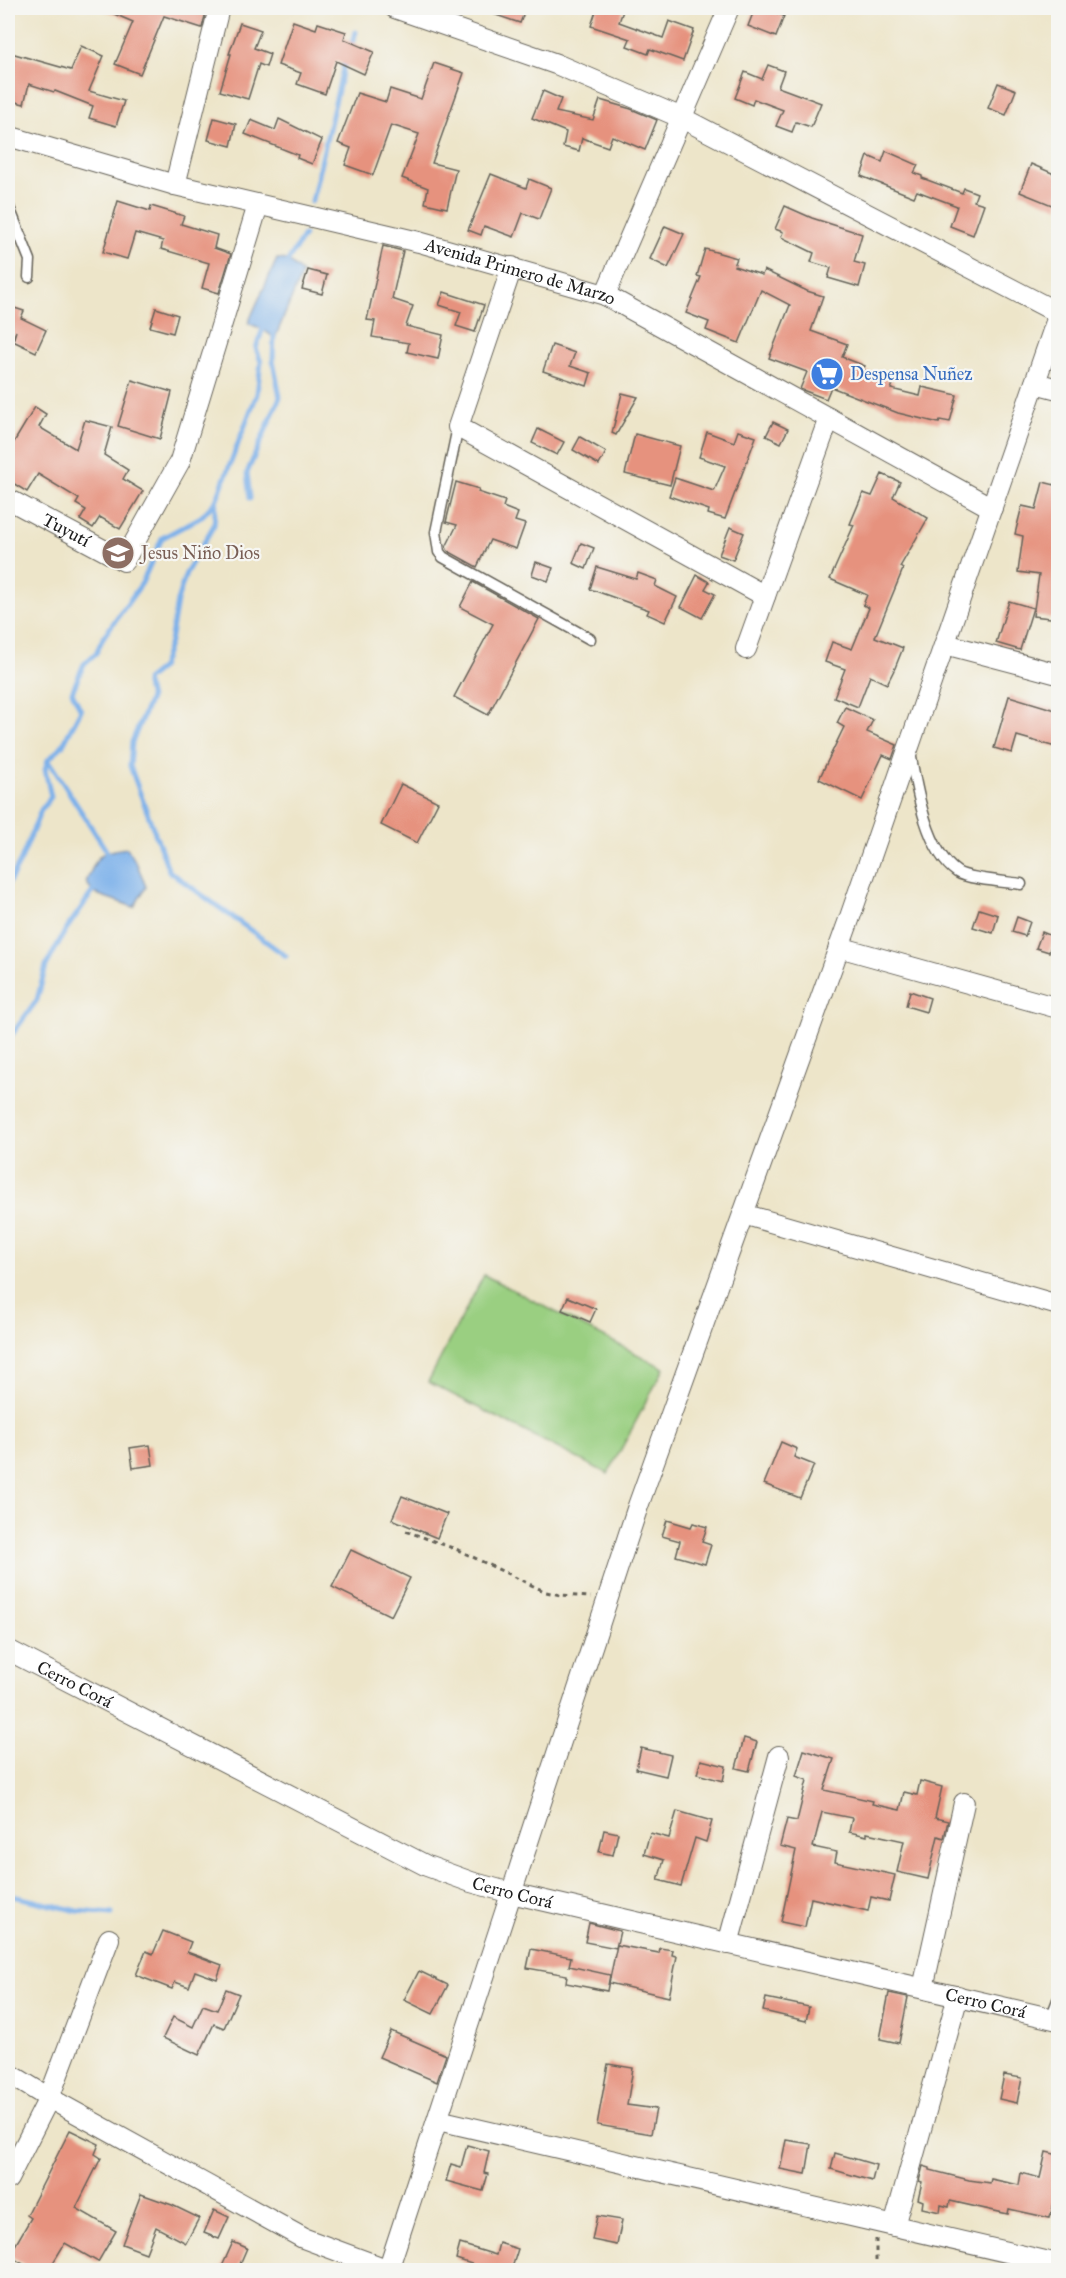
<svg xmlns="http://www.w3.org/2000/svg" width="1066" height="2278" font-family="'IM FELL Great Primer',serif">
<rect width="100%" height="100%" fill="#f6f6f2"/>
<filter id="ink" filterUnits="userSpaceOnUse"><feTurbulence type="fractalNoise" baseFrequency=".0167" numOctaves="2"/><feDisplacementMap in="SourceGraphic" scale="12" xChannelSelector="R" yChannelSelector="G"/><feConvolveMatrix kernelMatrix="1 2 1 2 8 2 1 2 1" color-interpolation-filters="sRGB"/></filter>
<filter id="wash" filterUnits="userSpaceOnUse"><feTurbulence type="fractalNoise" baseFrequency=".008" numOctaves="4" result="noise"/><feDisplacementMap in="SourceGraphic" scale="24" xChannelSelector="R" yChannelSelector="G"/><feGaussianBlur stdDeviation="1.35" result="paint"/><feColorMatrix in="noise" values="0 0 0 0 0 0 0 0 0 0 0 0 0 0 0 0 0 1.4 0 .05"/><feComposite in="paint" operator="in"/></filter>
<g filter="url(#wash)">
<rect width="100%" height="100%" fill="#ede5c9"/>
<path fill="#9acf81" stroke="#5b764e" stroke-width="1.5" d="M484,1275L664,1368L608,1474L428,1382Z"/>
<g fill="#7db1ea" stroke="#4c6683" stroke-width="1.5">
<path d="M277,259L287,260L302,273L275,338L262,329L248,323Z"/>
<path d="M127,848L137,864L146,887L134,907L93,893L86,882C99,855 96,852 127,848Z"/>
</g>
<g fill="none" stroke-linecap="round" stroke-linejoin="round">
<g stroke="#7db1ea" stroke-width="5">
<path d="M350,48L356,32"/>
<path d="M312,201L345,60"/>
<path d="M285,266L304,235"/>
<path d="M265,323L256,348L261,362L257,394L216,501L214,525L186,573L177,601L170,642L161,668L146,680L150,699L132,742L130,766L169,871L286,956"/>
<path d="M250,498L247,473L280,397L273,361L274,333"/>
<path d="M48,760L106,850V856"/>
<path d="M8,884L21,860L41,810L51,797L45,769L48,760L62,746L81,710L72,692L84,664L96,653L104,636L142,583L162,538L201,517L216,501"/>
<path d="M8,1040L37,1000L46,966L65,931L96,887"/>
<path d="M8,1895L78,1911L112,1914"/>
</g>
</g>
<g id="blocks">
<g fill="#e6927e">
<path d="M100,8H207L202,28L164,16L140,74L115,64L133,22Z"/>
<path d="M482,8H526L520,23L481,10Z"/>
<path d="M597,8H624L619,22L663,38L669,21L694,30L683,61L650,49L648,54L627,46L630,39L591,26Z"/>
<path d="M755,8H763L784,16L776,37L748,26Z"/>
<path d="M293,21L316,29L318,23L346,32L344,39L374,52L364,74L336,61L325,94L297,84L301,73L278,65Z"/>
<path d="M240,23L261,30L254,48L270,54L266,67L259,64L248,99L220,91L231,54H229Z"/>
<path d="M81,46L104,56L89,91L124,101L116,126L89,118L93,106L55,91L54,92L29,84L24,104L8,100V64L11,53L71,70Z"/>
<path d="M434,63L464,73L432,163L456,169L447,208L425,203L428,188L402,178L419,134L391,125L373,175L345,165L351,148L338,143L357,93L386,102L390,89L421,99Z"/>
<path d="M768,65L784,71L778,87L821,103L811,127L796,122L792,132L776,126L783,110L754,99L752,105L735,98L745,72L762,79Z"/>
<path d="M998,83L1016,90L1006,115L988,108Z"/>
<path d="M543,91L561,99L556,112L593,120L600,100L631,109L657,120L645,150L612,136L608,147L582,138L579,151L563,147L566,132L532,118Z"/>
<path d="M214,118L236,124L231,146L208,140Z"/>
<path d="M279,119L322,140L312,164L297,158L298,155L245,134L251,120L275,130Z"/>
<path d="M886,151L918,165L914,173L922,176V178L962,193L964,188L977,193L974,201L984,204L973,235L950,226L957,206L917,191L914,197L861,176L868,156L882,162Z"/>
<path d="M1031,164L1059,176V208L1020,192Z"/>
<path d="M491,174L526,188L529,179L551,188L539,219L523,213L514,237L484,226L481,235L468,230Z"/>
<path d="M118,201L150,211L151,206L184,216L181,224L217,235L214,248L231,254L219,293L202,288L209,263L161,249L163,241L135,233L127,259L103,252Z"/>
<path d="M785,206L812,218L862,234L854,262L865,265L859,287L828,278L831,268L811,262L814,253L781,237L783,232L775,229Z"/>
<path d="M665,226L684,234L668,268L650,259Z"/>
<path d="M383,246L403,251L392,299L413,306L406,326L443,335L438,359L407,352L409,343L372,337L375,321L367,320Z"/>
<path d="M705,249L737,258L734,266L762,275L764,270L807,291L823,296L811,331L847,344L842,357L865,366L863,370L894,382L891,389L920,396L922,387L957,395L950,422L940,420L939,423L898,413L831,387L826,399L800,389L807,372L769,358L790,305L761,290L739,343L706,330L709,322L686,313L701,277L697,276Z"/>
<path d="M308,270L327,275L322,294L302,289Z"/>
<path d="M444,292L484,305L475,332L456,326L461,312L439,305Z"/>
<path d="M8,306L24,311L21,318L46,330L36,352L13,341L16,331L8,350Z"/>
<path d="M156,308L178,315L173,333L150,327Z"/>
<path d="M552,345L575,353L570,366L591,373L587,386L543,371Z"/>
<path d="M132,380L172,392L160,439L118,426Z"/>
<path d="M622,393L638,397L616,435L612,433Z"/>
<path d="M35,407L46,414L39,427L76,449L85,420L112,427L104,455L128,470L123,479L143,491L120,529L100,517L93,528L80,520L86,510L76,504L79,499L38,474L27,492L8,480V452Z"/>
<path d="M773,422L788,429L781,443L766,436Z"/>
<path d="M538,429L564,442L557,455L532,443Z"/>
<path d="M738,431L756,437L725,519L708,514L709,510L669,496L675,478L714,491L725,466L699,457L707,432L734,442Z"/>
<path d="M635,434L680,446L670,485L625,474Z"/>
<path d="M580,437L606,452L599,465L573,450Z"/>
<path d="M882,474L900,482L893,497L928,518L900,567L903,569L875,637L903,648L895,668L887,684L870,676L858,707L834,697L845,669L825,662L832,642L852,649L869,608L863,605L867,595L830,579L854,525L850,524L863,493L872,496Z"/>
<path d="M456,482L479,489L478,492L505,501L503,507L518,513L515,521L525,524L516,549L490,540L477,567L448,551L446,547L457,525L446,522Z"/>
<path d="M1043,482L1059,486V619L1033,616L1039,575L1018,572L1023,536L1015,534L1022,506L1036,509Z"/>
<path d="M730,527L744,533L733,560L719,555Z"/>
<path d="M581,543L594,548L586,569L573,563Z"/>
<path d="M536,562L553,568L548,581L532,575Z"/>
<path d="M597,567L636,579L638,573L657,580L655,586L677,597L665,622L647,614L649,610L590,589Z"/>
<path d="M697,575L709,582L705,589L715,594L702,618L681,607Z"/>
<path d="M473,582L539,619L488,715L454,697L493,624L460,607Z"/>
<path d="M1009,601L1033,608L1020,650L996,643Z"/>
<path d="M1009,696L1059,711V748L1017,736L1012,753L994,748Z"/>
<path d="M845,707L873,720L867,732L897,745L892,759L883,755L862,800L819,779L844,727L837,723Z"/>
<path d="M401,784L438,802L417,843L381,825Z"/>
<path d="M979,909L998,915L993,933L973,927Z"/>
<path d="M1017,917L1030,922L1025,936L1012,932Z"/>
<path d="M1042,932L1054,937L1049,952L1036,948Z"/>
<path d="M910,991L930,998L926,1012L906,1006Z"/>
<path d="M568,1297L596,1309L590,1322L562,1310Z"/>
<path d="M781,1442L797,1449L794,1457L814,1465L800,1498L764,1484Z"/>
<path d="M150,1445L153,1465L133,1468L130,1448Z"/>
<path d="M402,1496L447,1514L437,1538L392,1519Z"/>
<path d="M667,1520L691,1527L693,1523L707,1527L702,1542L711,1545L705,1564L676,1556L680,1541L662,1536Z"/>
<path d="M351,1550L410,1578L391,1616L332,1587Z"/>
<path d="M744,1738L757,1742L749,1771L736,1768Z"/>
<path d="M641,1748L671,1755L666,1776L636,1769Z"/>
<path d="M804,1750L834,1759L824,1790L873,1801L872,1804L900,1810L904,1792L917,1795L920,1781L942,1787L935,1818L948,1821L944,1838L938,1836L928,1879L897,1872L904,1841L867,1833V1836L849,1832L852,1818L822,1812L813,1847L837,1852L835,1862L895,1875L889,1901L871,1897L868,1911L811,1898L805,1927L781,1922L796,1850L780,1846L787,1819L797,1821L807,1780L796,1776Z"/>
<path d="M701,1760L726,1766L723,1781L697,1774Z"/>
<path d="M677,1811L712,1821L706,1842L695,1838L681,1886L658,1880L664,1860L644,1854L650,1833L669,1838Z"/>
<path d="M604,1830L618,1833L613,1855L599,1852Z"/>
<path d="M589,1923L620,1931L616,1948L585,1942Z"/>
<path d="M163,1931L191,1942L187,1952L222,1965L217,1979L195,1971L189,1987L175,1982L172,1989L136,1975L146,1951L153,1954Z"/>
<path d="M617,1945L659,1953L660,1948L673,1950L672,1955L677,1956L669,1997L609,1983Z"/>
<path d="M531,1949L571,1957L569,1966L610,1975L607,1991L566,1983L567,1975L527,1968Z"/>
<path d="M419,1971L448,1985L433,2014L404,2000Z"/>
<path d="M226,1989L239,1994L224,2028L214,2024L199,2055L163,2038L173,2017L193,2027L203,2005L217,2010Z"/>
<path d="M889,1993L908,1997L899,2043L880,2039Z"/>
<path d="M766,1998L809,2007L806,2021L763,2011Z"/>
<path d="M391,2031L446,2055L437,2082L379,2057Z"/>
<path d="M608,2064L633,2068L627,2105L656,2109L651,2134L597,2125Z"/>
<path d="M1004,2075L1022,2078L1017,2103L999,2099Z"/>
<path d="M70,2130L99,2144L95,2154L101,2158L76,2208L116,2231L98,2262L65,2243L48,2271H35L9,2256L31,2218L27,2215Z"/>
<path d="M786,2140L811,2144L806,2174L780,2169Z"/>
<path d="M467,2145L489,2151L484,2173L488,2174L483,2191L446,2181L451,2164L461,2167Z"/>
<path d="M1046,2152L1059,2155V2183L1050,2218L1009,2209L1008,2214L950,2201L949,2207L941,2205L940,2212L922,2208L923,2201L918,2199L922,2182L919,2181L923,2166L930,2168V2170L969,2180L990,2183L991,2179L1019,2185L1021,2173L1040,2178Z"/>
<path d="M835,2153L876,2165L872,2181L831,2169Z"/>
<path d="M141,2194L172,2205L199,2218L186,2243L156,2227L146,2253L122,2244Z"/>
<path d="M214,2210L229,2217L219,2239L204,2233Z"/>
<path d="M597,2216L622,2220L617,2245L592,2240Z"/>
<path d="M233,2242L247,2248L237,2271H220Z"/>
<path d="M499,2243L518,2249L511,2271H493L456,2259L460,2244L496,2255Z"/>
</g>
</g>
</g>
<g filter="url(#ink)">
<use href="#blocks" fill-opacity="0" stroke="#656259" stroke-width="1.5"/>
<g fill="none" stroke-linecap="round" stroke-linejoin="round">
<g stroke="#656259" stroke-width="13">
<g id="service">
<path d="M8,205L30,260L29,277"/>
<path d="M458,427L436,532L439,552L443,557L590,639"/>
<path d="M910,752C916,786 926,851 957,872C967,879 1007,882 1021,884"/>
<path d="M1051,2018L1058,2000"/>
</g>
</g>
<g stroke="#656259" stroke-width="22">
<g id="minor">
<path d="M395,8L556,64L682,118L1058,313"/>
<path id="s1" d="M8,136L175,185L419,242L605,295L992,508"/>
<path d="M175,185L219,8"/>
<path d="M512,267L458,427L765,596"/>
<path d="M605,295L729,8"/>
<path d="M1035,383L1058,389"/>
<path id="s2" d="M8,499L124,561L180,461L258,205"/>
<path d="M945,644L1058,674"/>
<path d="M746,649L829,418"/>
<path d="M839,947L1058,1008"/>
<path d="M743,1214L1058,1305"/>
<path id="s3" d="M8,1650L427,1866L471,1882L511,1893L1058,2020"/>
<path d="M728,1944L779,1756"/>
<path d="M923,1988L964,1803"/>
<path d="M8,2073L49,2098L303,2238L389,2270"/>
<path d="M438,2120L1058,2264"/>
<path d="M8,2179L49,2098L109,1939"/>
<path d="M894,2226L958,1996"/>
<path d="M388,2270L638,1506L850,917L1058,316"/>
</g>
</g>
<g stroke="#656259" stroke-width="3" stroke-dasharray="4.5 4.5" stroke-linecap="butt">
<path d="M406,1531L458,1550L546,1592L561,1595L591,1597"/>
<path d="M876,2270V2239"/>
</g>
<use href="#service" stroke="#fff" stroke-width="10"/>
<use href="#minor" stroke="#fff" stroke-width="20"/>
</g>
</g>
<defs>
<g id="supermarket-disc" transform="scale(1.725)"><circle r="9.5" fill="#3f7fe0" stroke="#f6f6f2"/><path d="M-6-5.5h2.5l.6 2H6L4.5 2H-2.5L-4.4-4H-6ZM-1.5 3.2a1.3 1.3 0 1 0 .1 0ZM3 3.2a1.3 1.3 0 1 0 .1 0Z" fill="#fff"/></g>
<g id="school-disc" transform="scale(1.725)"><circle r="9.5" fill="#8d6e63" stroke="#f6f6f2"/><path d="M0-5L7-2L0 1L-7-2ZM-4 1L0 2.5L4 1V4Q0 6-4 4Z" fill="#fff"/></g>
</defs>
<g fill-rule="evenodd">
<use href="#supermarket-disc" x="827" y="374"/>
<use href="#school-disc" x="118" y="553"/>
</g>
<g text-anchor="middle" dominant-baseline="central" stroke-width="4.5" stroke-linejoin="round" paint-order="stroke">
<g font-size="18" fill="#1c1c1c" stroke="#f6f6f2">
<text stroke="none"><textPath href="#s1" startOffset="530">Avenida Primero de Marzo</textPath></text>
<text stroke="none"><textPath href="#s2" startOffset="66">Tuyutí</textPath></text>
<text stroke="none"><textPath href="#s3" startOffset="75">Cerro Corá</textPath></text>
<text stroke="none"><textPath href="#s3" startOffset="561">Cerro Corá</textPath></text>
<text stroke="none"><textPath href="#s3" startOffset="1047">Cerro Corá</textPath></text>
</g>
<g font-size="18" fill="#366cbe" stroke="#f6f6f2" text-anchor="start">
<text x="850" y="374">Despensa Nuñez</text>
</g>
<g font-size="18" fill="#785e54" stroke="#f6f6f2" text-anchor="start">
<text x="141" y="553">Jesus Niño Dios</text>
</g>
</g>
<rect width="1066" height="2278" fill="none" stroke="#f6f6f2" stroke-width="30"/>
</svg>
